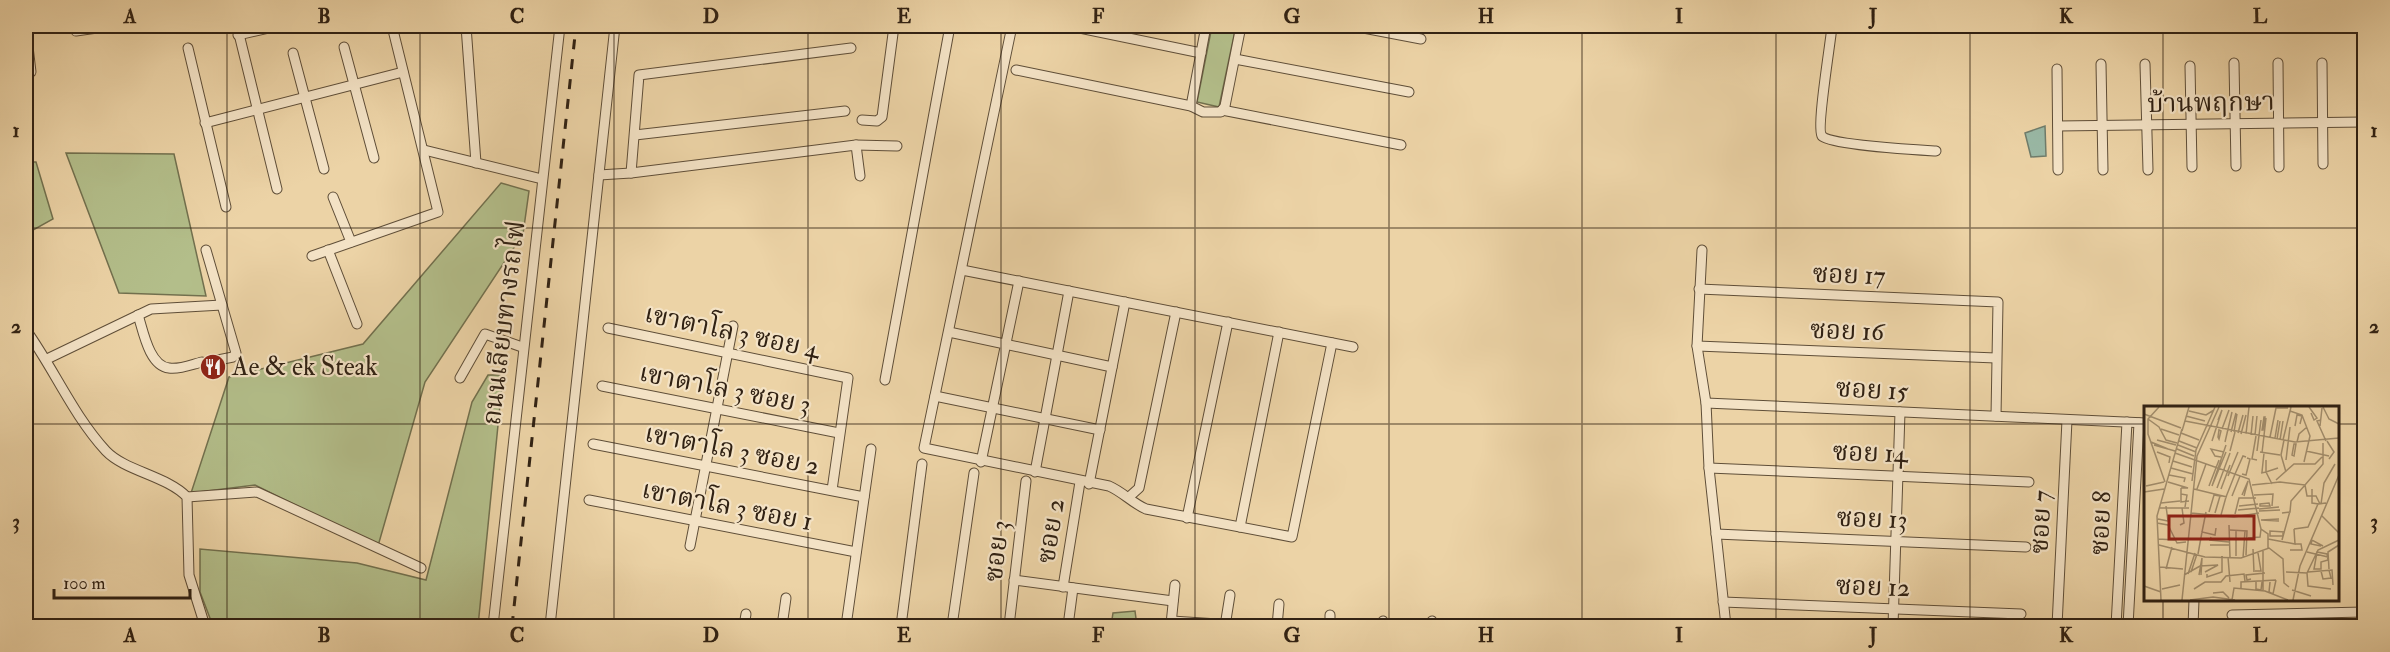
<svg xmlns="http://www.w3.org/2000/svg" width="2390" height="652" font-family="'IM FELL Double Pica','Noto Serif Thai',serif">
<rect width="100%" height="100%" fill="#ecd3a6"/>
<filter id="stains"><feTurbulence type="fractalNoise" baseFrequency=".00333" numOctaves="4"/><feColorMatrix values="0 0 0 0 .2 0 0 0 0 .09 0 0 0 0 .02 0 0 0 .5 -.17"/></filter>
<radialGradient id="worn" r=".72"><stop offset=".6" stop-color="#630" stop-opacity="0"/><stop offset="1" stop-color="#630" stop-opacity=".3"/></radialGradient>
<g fill="#b3be8a" stroke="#72704e" stroke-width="1.5">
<path d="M1212,26H1236L1219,107L1197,102Z"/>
<path d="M66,153L174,154L206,296L119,293Z"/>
<path d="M26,162H36L53,219L26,234Z"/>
<path d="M501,183L529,191L523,234L425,382L378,546L255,485L191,493L229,377L363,344Z"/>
<path d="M488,375H503L478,626H213L200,592V549L357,563L426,580L472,402Z"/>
<path d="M1135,611L1137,626H1111L1113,613Z"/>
</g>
<path fill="#99b8a5" stroke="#6f7c6b" stroke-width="1.5" d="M2045,126L2046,156L2031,157L2025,133Z"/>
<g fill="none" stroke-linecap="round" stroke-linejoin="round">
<g stroke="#5f4e38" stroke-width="11">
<g id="minor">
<path d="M75,26L76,31L111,26"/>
<path d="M237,26L277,189"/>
<path d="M466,26L476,163"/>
<path d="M1012,26L924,448L1109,486C1123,492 1132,503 1146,509L1292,537L1332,343"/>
<path d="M1070,26L1201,53"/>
<path d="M1353,26L1421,39"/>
<path d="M1832,26C1831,40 1816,129 1822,136C1829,145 1919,150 1936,151"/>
<path d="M26,30L31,72H26"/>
<path d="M238,35L278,26"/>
<path d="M344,47L374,158"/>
<path d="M188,48L226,207"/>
<path d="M293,53L324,169"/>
<path d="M1235,59L1409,92"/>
<path d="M2234,63L2236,166"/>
<path d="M2278,63L2279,167"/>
<path d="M2322,63L2323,164"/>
<path d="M2101,64L2103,170"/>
<path d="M2145,64L2148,170"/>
<path d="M2190,66L2192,167"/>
<path d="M2057,69L2058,170"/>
<path d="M1016,70L1191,106L1203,112H1221L1225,106L1241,26"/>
<path d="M1191,106L1206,26"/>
<path d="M1222,110L1401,145"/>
<path d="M862,120L877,121L882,117L894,26"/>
<path d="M205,123L403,72"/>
<path d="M2058,126L2364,122"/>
<path d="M635,135L845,111"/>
<path d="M856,145L897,146"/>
<path d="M424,150L542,179"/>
<path d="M631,173L639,75L851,48"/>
<path d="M599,175L631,173L856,145L860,176"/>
<path d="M333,197L351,242"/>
<path d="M206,250L236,353L233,357L218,360"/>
<path d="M328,250L357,324"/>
<path d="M1702,250L1697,346L1706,403L1709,468L1726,626"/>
<path d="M312,256L438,212L392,26"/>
<path d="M962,270L1353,347"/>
<path d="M1699,289L1998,302L1996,416"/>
<path d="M138,315C143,330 149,366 169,368C179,370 193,364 202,362"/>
<path d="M608,328L848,378L832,490"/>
<path d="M26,330C54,369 73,415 106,451C125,471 167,476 187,497L189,575L205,626"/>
<path d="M949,332L1112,367"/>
<path d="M1697,346L1996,358"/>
<path d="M47,359L151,309L222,305"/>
<path d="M460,378L485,334L522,347"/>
<path d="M885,380L950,26"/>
<path d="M602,386L839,433"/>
<path d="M935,396L1100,430"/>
<path d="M1706,403L2146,423"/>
<path d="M593,444L864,497"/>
<path d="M981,462L1019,281"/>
<path d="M1709,468L2029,482"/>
<path d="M1035,472L1069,291"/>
<path d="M1089,484L1125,302"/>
<path d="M187,497L257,492L421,568"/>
<path d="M1129,497L1139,488L1176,312"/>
<path d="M589,500L856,552"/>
<path d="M1187,518L1228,322"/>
<path d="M1240,527L1279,332"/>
<path d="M1716,534L2026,547"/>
<path d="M690,546L733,326"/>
<path d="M1014,580L1173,601"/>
<path d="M1063,587L1080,482"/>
<path d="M1723,602L2021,614"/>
<path d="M2232,615L2364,612"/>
<path d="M1172,621L1248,626"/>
<path d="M1171,624L1175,585"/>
<path d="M493,626L560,26"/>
<path d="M550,626L615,26"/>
<path d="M744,626L746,614"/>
<path d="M782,626L786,598"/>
<path d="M846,626L871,449"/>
<path d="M901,626L922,464"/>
<path d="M952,626L974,473"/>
<path d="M1009,626L1026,481"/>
<path d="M1068,626L1073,588"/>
<path d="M1225,626L1230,595"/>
<path d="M1277,626L1279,604"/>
<path d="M1330,626V615"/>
<path d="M1382,626L1383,621"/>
<path d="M1431,626L1432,621"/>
<path d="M1893,626L1900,412"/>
<path d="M2057,626L2067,420"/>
<path d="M2116,626L2127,422"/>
<path d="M2128,626L2139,423"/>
<path d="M2193,626L2194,600"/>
</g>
</g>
<use href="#minor" stroke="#f3e2c5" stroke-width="9"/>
<path stroke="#302113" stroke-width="3" stroke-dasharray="10 10" stroke-linecap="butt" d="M512,626L576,26"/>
</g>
<path fill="none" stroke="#302113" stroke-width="1.5" stroke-opacity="0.55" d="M227,26V626M420,26V626M614,26V626M808,26V626M1001,26V626M1195,26V626M1389,26V626M1582,26V626M1776,26V626M1970,26V626M2163,26V408M26,228H2364M26,424H2146M2338,424H2364M2163,600V626"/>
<defs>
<g id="restaurant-disc" transform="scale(1.35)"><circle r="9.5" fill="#8f2418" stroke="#f3e2c5"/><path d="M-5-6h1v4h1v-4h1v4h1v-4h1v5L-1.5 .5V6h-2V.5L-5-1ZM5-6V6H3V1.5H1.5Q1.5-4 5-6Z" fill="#fff"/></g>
</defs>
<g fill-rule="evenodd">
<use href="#restaurant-disc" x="213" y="367"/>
</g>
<g text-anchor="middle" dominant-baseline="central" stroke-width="4.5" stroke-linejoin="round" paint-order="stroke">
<g font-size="26" fill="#302113" stroke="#f3e2c5">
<text transform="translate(2211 103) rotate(-1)">บ้านพฤกษา</text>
<text transform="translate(1849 275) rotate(2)">ซอย 17</text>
<text transform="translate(504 323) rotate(-83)">ถนนเลียบทางรถไฟ</text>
<text transform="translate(1847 331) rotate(2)">ซอย 16</text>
<text transform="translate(732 332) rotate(12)">เขาตาโล 3 ซอย 4</text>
<text transform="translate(725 389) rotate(11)">เขาตาโล 3 ซอย 3</text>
<text transform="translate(1872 390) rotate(3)">ซอย 15</text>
<text transform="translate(732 450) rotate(11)">เขาตาโล 3 ซอย 2</text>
<text transform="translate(1870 453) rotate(2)">ซอย 14</text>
<text transform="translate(727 506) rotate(11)">เขาตาโล 3 ซอย 1</text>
<text transform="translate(1872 519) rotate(2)">ซอย 13</text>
<text transform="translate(2041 522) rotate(-87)">ซอย 7</text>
<text transform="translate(2101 523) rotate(-87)">ซอย 8</text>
<text transform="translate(1051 531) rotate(-81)">ซอย 2</text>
<text transform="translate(997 551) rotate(-83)">ซอย 3</text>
<text transform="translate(1873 587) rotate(2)">ซอย 12</text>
</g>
<g font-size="26" fill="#302113" stroke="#f3e2c5" text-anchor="start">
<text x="232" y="367">Ae &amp; ek Steak</text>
</g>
</g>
<g transform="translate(2144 406)">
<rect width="195" height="195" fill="#ecd3a6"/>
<path fill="none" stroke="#a18c6b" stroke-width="1.5" d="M15,1L4,13V28L21,76M165,1L173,12L170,14L167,7M179,1L185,13L195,18M45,5L62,9L70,4M146,5L158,9L166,30L160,56M0,8L37,22M42,10L61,15M120,11H121L119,24H118ZM4,13L15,21L22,34L33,37M177,14L173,15L182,35M41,15L151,36L195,32M151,20L153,9L158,10L156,18M176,20L178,2M17,23L35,29M78,23L85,4M75,24L77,25L75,33L74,31ZM38,25L45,1M87,26L92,7M90,26L93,8M37,27L55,34M94,27L99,9M97,28L102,9M102,28L105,1M107,29L109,10M111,29L113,10M112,30L108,53L113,54M126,31L132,2H144M131,32L134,14M133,33L136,15M13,34L32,39M136,34L139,15M139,34L147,1M140,34L137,49L142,66M35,35L53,42M68,35L78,4L74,14M183,35L190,46L185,53M7,36L24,43M81,36L88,6M153,36L155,28L163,21M150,38H152L150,50L148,49ZM10,39L31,45M34,39L52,46M82,39L68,80L82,46M33,43L50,50M86,45L91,26M113,45L117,14M162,45L185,50M13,46L26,51L25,57M116,46L136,49M31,47L105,73L117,123L124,128V142M118,47L122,12M77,51L71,50L67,43L80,46M122,54V66L134,62M142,54L146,21M29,55L48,61M27,62L49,68M118,66L120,47M117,67L122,66L128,78M91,68L99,50L102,51M98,68L102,69L106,53L103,52M25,69L41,72L40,76M84,70L94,46M132,74L150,58H171L178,51M48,75L52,44L71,1M24,76L44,82H37M108,79L136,76L161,79L179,58V37M161,79L163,90H172L176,98M2,80L20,76M65,80L75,54M37,82V96L45,95M73,82L86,47M50,83L83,91M53,83L62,58M77,83L86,59M168,83V97L175,98M0,86L20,83M37,88L43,89L41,101M98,89L104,75L100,90M110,89L129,88L128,100M88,90L96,70M82,91L91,68M17,97L36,95M125,97L126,100H116V98ZM177,98L180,77L191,58M95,100L114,98M16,102H45M115,103L135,101M94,104L115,102M115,105L136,104M62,106L58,126L71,129L72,122M65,106L70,89L76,90L71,107M47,107L90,111L115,107M138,107L146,106L147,95L161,79M91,108L95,92H112M77,109L82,91M178,110L195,127M14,113L24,115L22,100M135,113L117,114L135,115M13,117L24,119L33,137L42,136M36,119L40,117L38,102M85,119L86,151M150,123L164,121L174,98L182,97M86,124L103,125L102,149M139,126V130H126V125L141,126M67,131L66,134L85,136M104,132L116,131L117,123M14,133L32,134M124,133L151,138L150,123M138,134L146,105M15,139L61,151L97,152L125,142L139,153L140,177L145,181M66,139H86M177,140L167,138L168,134L179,140M109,143L110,166M146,144H158L157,138H151M163,146L184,151M173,146L183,148L184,154L177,156V163H170ZM54,148L58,126M92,150V124M84,151L86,176M99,152L101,125M16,161L39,163M22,163L28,141M185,163L184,146L195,139M111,165H117L114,147M177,165L179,173L187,172L185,164M47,166L53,148M142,166L163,167L174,144L195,134M164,166L188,164L189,179M163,167L164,180L187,183M44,168L51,147M63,168V171L78,166V150M40,169L56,160L74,159L61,166M55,169L58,152L57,169M107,173L103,174L102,169L121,167M112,176V183L117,184L118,176M126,176L125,186L129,188L132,174M0,180L17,186M97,182V176L132,174M18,183L36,179M50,183L61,176H77L82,170L100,168L101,175M119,184V145M148,184L167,190M69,187L79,186L85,192M17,194L13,110L38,23M38,194L53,50L75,1M46,194L69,191L91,194M88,194L90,182L121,185L144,194M149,194L156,160L195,69"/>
<path fill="#8f2418" fill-opacity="0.15" stroke="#8f2418" stroke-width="3" d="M25,110H110V133H25Z"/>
<rect width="195" height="195" fill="none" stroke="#302113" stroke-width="3"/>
</g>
<rect width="2390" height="652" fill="none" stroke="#ecd3a6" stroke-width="66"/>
<path d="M54 589v9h136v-9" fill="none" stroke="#302113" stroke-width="3"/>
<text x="63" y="589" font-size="18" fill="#302113" stroke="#f3e2c5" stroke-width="4.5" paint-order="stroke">100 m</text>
<rect x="33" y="33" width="2324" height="586" fill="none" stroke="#302113" stroke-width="2"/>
<g font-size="20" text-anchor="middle" font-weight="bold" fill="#302113">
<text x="130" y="23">A</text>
<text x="324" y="23">B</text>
<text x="517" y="23">C</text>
<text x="711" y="23">D</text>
<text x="904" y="23">E</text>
<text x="1098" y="23">F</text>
<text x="1292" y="23">G</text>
<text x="1486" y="23">H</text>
<text x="1679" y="23">I</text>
<text x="1873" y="23">J</text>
<text x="2066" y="23">K</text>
<text x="2260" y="23">L</text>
<text x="16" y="137">1</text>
<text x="2374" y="137">1</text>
<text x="16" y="333">2</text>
<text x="2374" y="333">2</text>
<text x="16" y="528">3</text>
<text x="2374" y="528">3</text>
<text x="130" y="642">A</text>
<text x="324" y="642">B</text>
<text x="517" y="642">C</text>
<text x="711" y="642">D</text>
<text x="904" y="642">E</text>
<text x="1098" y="642">F</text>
<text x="1292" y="642">G</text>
<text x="1486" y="642">H</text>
<text x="1679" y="642">I</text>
<text x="1873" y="642">J</text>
<text x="2066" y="642">K</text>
<text x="2260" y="642">L</text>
</g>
<rect width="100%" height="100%" filter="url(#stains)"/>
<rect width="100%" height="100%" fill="url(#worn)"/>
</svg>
